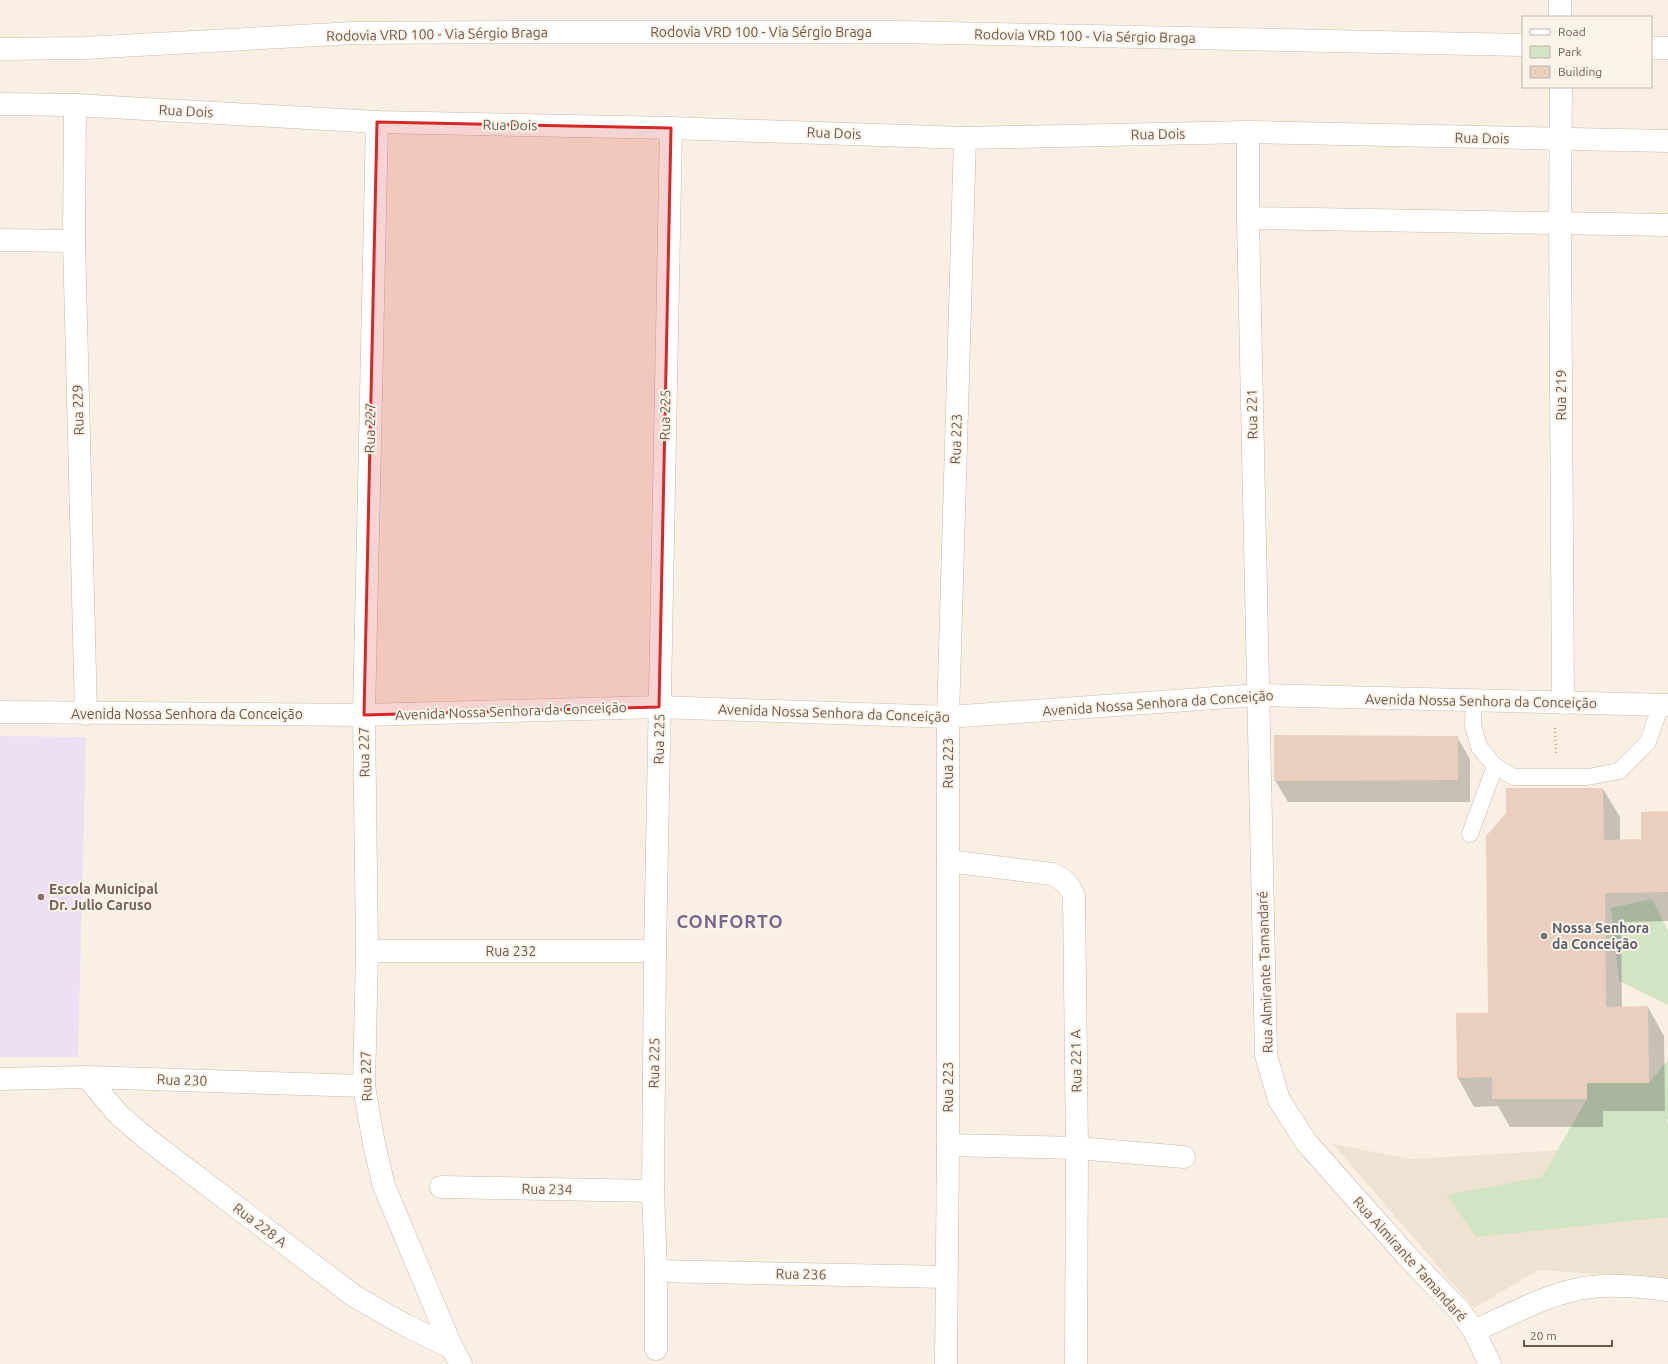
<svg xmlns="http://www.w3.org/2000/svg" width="1668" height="1364" font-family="Ubuntu,sans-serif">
<rect width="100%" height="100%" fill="#f9f0e3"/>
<path fill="#efe2d2" d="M1333,1144L1410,1159L1668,1144V1279L1539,1270L1474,1308Z"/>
<path fill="#ede0f5" d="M0,736L86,737L78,1057H0Z"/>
<g fill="#d1e4c3">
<path d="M1652,899L1668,931V1005L1619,981L1611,908Z"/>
<path d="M1668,1060V1119L1666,1120L1668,1124V1217L1476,1237L1447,1195L1542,1177L1587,1099V1083H1649Z"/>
</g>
<g fill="#0003">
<path d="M1457,737L1470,759V802H1288L1275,780Z"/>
<path d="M1603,789L1620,817V841L1642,840L1668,812V921L1621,922L1622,1008L1648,1007L1664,1036L1665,1111H1603V1127H1510L1498,1106L1474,1107L1458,1078Z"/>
</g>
<g fill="#eacfbe">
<path d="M1274,735L1458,736V780L1274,781Z"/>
<path d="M1506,788H1603L1604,840L1641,839V812L1668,811V892L1605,893L1606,1007L1648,1006L1649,1083H1587V1099H1492V1077L1457,1078L1456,1013H1488L1486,836L1506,813Z"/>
</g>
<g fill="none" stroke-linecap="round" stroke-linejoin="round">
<g stroke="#c8b8ab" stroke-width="17">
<g id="lane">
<path d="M1474,700L1473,725L1479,747L1495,766L1514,777H1588L1619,771L1648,742L1661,705"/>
<path d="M1470,834L1495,766"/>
</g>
</g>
<g stroke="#c8b8ab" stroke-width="23">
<g id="street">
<path d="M1560,0V17"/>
<path d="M1561,87L1560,222L1563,703"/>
<path d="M0,104L75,105L377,122L671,128L965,138L1248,132L1668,141"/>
<path d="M75,105L74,241L86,714"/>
<path d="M377,122L364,715L367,951L364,1086L374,1144L384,1186L452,1348L461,1364"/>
<path d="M1248,132V218L1266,1055L1279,1100L1306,1142L1407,1256L1460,1311L1474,1331L1490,1364"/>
<path d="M1248,218L1668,225"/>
<path d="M0,240L74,241"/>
<path d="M948,861L1052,874C1064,879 1069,884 1074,896L1077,1148L1076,1364"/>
<path d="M367,951H655"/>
<path d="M87,1077L118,1114L147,1139L354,1296L405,1325L452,1348"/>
<path d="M0,1079L87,1077L364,1086"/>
<path d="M948,1145L1077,1148L1184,1157"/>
<path d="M441,1187L653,1191"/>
<path d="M656,1271L946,1277"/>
<path d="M1474,1331C1510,1315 1552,1291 1591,1287C1617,1284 1643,1287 1668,1290"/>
<path d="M656,1349V1271L653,1191L655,951L671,128"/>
<path d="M946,1364L948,1145V717L965,138"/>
</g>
</g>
<g stroke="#cdbaac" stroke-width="23">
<g id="secondary">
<path d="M1651,48H1668"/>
<path d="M0,49L84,48L353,33L519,32H898L1523,45"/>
<path d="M0,712L364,715L659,707L948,717L1258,695L1668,705"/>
</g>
</g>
<path stroke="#cfb3a2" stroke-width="2.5" stroke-dasharray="1 3" stroke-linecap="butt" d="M1555,728L1556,753"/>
<use href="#lane" stroke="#fff" stroke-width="16"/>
<use href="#street" stroke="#fff" stroke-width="22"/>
<use href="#secondary" stroke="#fff" stroke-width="22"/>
</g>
<path fill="#d62828" fill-opacity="0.2" stroke="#d62828" stroke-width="3" stroke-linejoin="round" d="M377,122L671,128L659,707L364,715Z"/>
<circle fill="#8d6e63" stroke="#fcf4e8" stroke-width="1.5" cx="41" cy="897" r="4"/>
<circle fill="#6b7280" stroke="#fcf4e8" stroke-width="1.5" cx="1544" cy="936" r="4"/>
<g text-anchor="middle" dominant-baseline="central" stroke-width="4" stroke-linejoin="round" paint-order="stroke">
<g font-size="14" fill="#6d584c" stroke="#fcf4e8">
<text x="761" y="32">Rodovia VRD 100 - Via Sérgio Braga</text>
<text transform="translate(437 34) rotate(-1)">Rodovia VRD 100 - Via Sérgio Braga</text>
<text transform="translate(1085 36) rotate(1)">Rodovia VRD 100 - Via Sérgio Braga</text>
<text transform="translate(186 111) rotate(3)">Rua Dois</text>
<text transform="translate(510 125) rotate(1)">Rua Dois</text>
<text transform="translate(834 133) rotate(2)">Rua Dois</text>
<text transform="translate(1158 134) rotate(-1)">Rua Dois</text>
<text transform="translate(1482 138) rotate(1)">Rua Dois</text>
<text transform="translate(1561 395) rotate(-90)">Rua 219</text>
<text transform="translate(78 410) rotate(-92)">Rua 229</text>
<text transform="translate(1252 414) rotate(-91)">Rua 221</text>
<text transform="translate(665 415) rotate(-89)">Rua 225</text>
<text transform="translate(370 428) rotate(-89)">Rua 227</text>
<text transform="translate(956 439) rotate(-88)">Rua 223</text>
<text transform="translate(1481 701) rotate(1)">Avenida Nossa Senhora da Conceição</text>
<text transform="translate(1158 703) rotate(-4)">Avenida Nossa Senhora da Conceição</text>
<text transform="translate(511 711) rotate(-2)">Avenida Nossa Senhora da Conceição</text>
<text transform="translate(834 713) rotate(2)">Avenida Nossa Senhora da Conceição</text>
<text x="187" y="714">Avenida Nossa Senhora da Conceição</text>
<text transform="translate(659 739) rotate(-89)">Rua 225</text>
<text transform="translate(364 752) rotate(-91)">Rua 227</text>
<text transform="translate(948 763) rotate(-90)">Rua 223</text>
<text x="511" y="951">Rua 232</text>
<text transform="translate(1265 972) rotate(-92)">Rua Almirante Tamandaré</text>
<text transform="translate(1076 1061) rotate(-91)">Rua 221 A</text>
<text transform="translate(654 1063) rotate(-89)">Rua 225</text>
<text transform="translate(366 1076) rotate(-92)">Rua 227</text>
<text transform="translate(182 1080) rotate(2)">Rua 230</text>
<text transform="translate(948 1087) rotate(-90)">Rua 223</text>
<text transform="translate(547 1189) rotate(1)">Rua 234</text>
<text transform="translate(260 1225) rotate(37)">Rua 228 A</text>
<text transform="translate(1410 1259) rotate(48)">Rua Almirante Tamandaré</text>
<text transform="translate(801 1274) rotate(1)">Rua 236</text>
</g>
<g font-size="14" font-weight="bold" fill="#785e54" stroke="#fcf4e8" text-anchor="start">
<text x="49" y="889">Escola Municipal<tspan x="49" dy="16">Dr. Julio Caruso</tspan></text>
</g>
<g font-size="14" font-weight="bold" fill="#5b616d" stroke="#fcf4e8" text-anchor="start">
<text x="1552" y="928">Nossa Senhora<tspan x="1552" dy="16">da Conceição</tspan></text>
</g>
<g font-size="18" font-weight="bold" letter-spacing="1" fill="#7c658a" stroke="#fcf4e8">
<text x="730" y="921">CONFORTO</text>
</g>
</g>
<rect x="1522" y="16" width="130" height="72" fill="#fcf4e8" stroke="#c3b6aa"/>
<rect x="1530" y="29" width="20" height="6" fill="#ffffff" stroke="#c3b6aa"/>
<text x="1558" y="36" font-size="12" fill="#6d584c">Road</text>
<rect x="1530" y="46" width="20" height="12" fill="#d1e4c3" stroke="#c3b6aa"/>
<text x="1558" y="56" font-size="12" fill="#6d584c">Park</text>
<rect x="1530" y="66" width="20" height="12" fill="#eacfbe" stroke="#c3b6aa"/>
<text x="1558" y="76" font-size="12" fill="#6d584c">Building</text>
<path d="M1524 1340v6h88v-6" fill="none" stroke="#6d584c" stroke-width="2"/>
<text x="1530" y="1340" font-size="12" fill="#6d584c" stroke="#fcf4e8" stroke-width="3" paint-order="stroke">20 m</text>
</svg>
